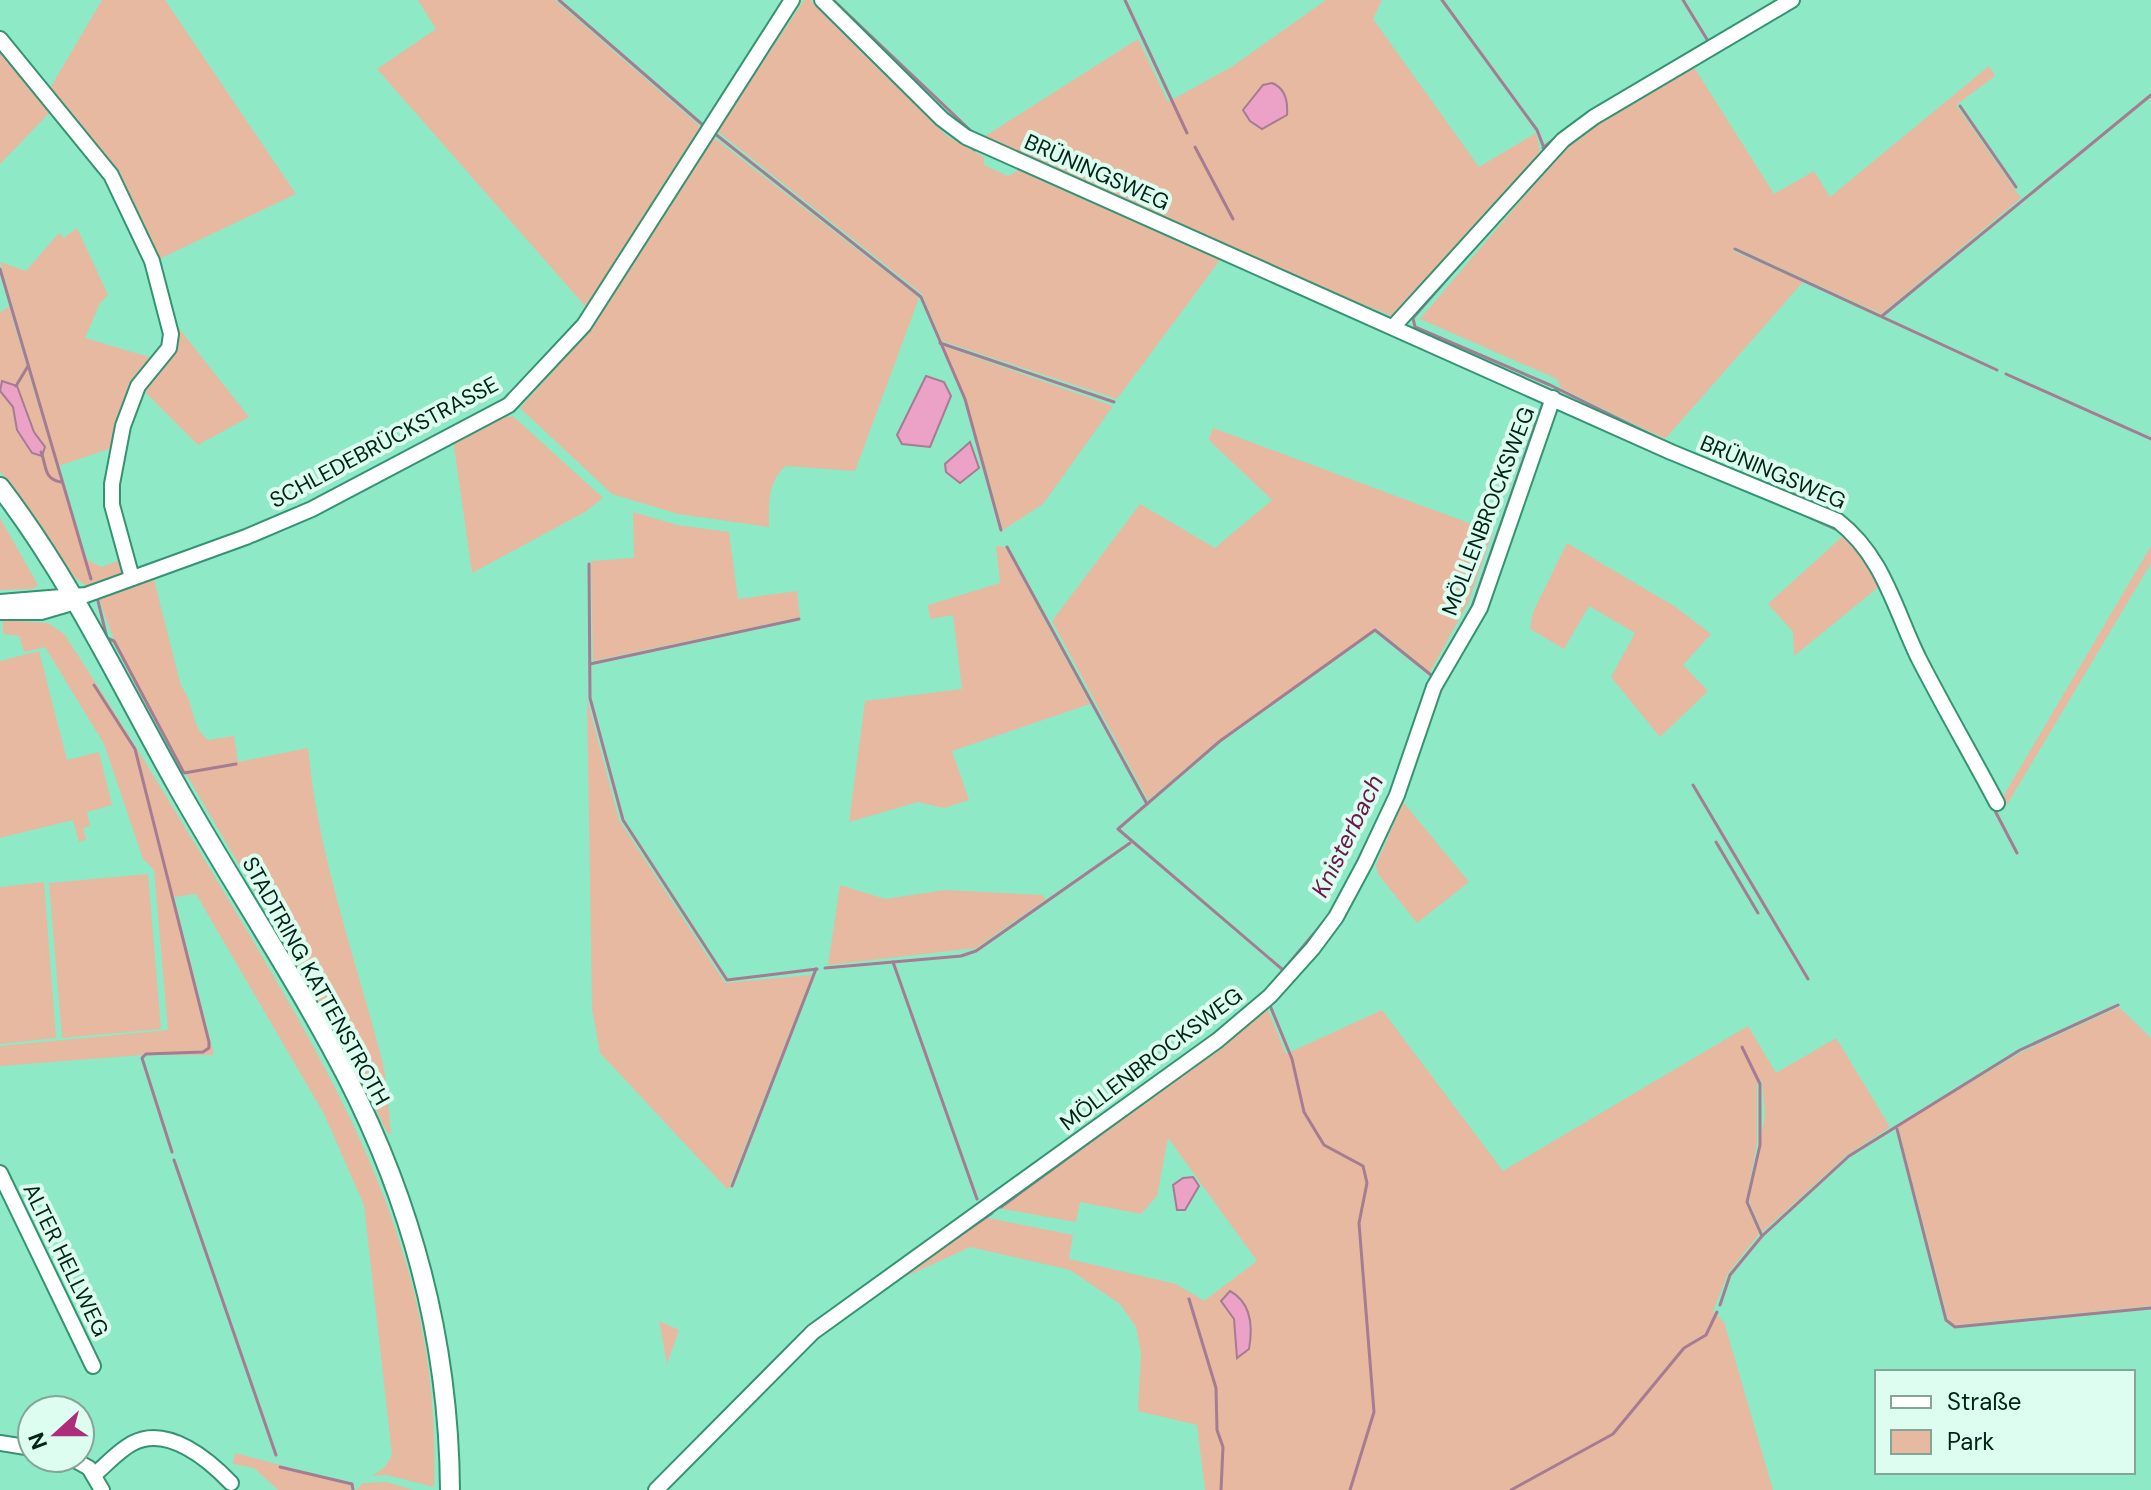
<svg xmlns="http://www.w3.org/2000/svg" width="2151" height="1490" font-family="'DM Sans',sans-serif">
<rect width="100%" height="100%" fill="#8ee9c7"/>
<g fill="#e7b9a1">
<path d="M102,0H165L296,194L155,261L144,230L49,90Z"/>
<path d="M418,0H555L703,129L586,307L377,69L436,29Z"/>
<path d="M804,0H810L947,136L984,157V165L1008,176L1019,170L1220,260L1117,399L942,341L922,294L717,131Z"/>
<path d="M1326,0H1382L1373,19L1479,167L1536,133L1541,156L1392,316L1228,250L982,138L1138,39L1168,102L1233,66Z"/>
<path d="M0,46L53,109L0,164Z"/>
<path d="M1692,64L1774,194L1814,171L1830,197L1989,66L1995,76L1956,105L2021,198L1881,314L1735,247L1733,251L1803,282L1665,439L1561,388L1557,379L1420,319L1549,167L1548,158L1564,144Z"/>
<path d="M712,136L919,298L855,471L786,466C767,482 769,504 769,527L678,514L612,494L520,408L589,331Z"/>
<path d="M77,228L108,295L100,303L85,338L156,359L115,447L58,466L0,262L26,271L59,233L64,238Z"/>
<path d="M9,307L84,558L101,567L123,559V574L86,586L67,572L0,471V312Z"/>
<path d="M170,317L249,417L198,445L141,388L173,348Z"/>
<path d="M943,346L1113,406L1043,504L1003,530L966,398Z"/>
<path d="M502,416L514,417L603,498L585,512L472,573L453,440Z"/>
<path d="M1213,428L1493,532L1468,603L1430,672L1376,628L1219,740L1148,800L1052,621L1140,504L1215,548L1272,500L1209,440Z"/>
<path d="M633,512L677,525L729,532L738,599L797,591L800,617L593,661L591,561L634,558Z"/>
<path d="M0,518L38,585L33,589L0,590Z"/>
<path d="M1844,535L1865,554L1881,585L1794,656L1793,632L1768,604Z"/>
<path d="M1567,543L1674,606L1711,634L1683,665L1708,691L1660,737L1611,677L1635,633L1589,606L1564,649L1530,629L1533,612Z"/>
<path d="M996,546L1005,547L1090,704L952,751L969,800L944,808L918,802L849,822L865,701L962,689L953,615L930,619L928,605L1000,583Z"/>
<path d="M2151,546V563L2005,808L2001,800Z"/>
<path d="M153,576L181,686C195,703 190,726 208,740L234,736L238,762L308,748C318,856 355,956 382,1060C388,1083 388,1109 391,1133L388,1134C332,1019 264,909 200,798C163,734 120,668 99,597Z"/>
<path d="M3,620L48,623L64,634C125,727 182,822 239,917C348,1101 442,1265 434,1487L387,1475L372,1476L385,1467L392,1455L364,1205L324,1114L196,894L174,897L214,1055H143L0,1066V1046L168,1030L154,870L143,859L104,744L45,647L24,652L19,636L3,634Z"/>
<path d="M39,651L67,760L99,752L112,805L87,812L90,826L83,828L86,840L79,842L73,820L0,838V661Z"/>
<path d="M587,699L619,820L725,983L812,975L728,1190L600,1053L592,1009Z"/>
<path d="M1403,802L1469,882L1417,923L1378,874L1376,865Z"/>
<path d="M148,874L161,1029L62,1038L49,883Z"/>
<path d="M44,882L56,1038L0,1044V887Z"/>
<path d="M840,885L885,899L945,890L1042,895L1046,899L976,948L828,965Z"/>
<path d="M1266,1006L1286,1054L1382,1010L1503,1171L1748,1026L1776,1073L1836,1038L1890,1127L1847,1155L1762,1232L1749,1201L1765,1115L1762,1081L1757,1082V1143L1746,1202L1759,1234L1728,1273L1713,1311L1724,1322L1773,1490H1205L1197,1425L1138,1411L1141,1353L1136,1327L1120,1304L1070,1270L970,1247L907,1276L902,1270L979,1216L1073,1235L1069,1259L1176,1284L1204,1301L1257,1261L1168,1138L1157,1196L1141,1214L1080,1202L1076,1222L992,1207L1109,1128Z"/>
<path d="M2119,1007L2151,1038V1306L1955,1325L1948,1319L1898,1126L2022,1052Z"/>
<path d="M659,1321L679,1330L667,1364Z"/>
<path d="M235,1453L350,1484L351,1490H278L254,1468L233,1464Z"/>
<path d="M386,1482L414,1490H356L363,1483Z"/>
</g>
<g fill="#eca1c7" stroke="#a57c92" stroke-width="2">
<path d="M1272,83C1285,88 1288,102 1287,115L1262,129L1250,121L1243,110L1263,85Z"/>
<path d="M926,376L944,382L951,396L930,447L902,444L897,435Z"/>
<path d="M2,381L17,386L34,432L45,447L42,456L32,453L17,430L13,407L0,391Z"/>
<path d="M970,442L979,468L960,483L946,472L945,464Z"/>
<path d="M1193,1177L1199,1186L1185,1210H1177L1173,1185L1183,1178Z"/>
<path d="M1230,1291C1252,1303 1253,1327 1249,1349L1237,1358L1234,1319L1221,1301Z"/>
</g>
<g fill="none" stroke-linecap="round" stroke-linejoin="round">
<g stroke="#a57c92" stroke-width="3">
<path d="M559,0L704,126"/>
<path d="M833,0L972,132"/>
<path d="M1125,0L1187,133"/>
<path d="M1442,0L1537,130L1544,148"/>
<path d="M1611,99L1708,41L1683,0"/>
<path d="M1960,106L2016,187"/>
<path d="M944,129L975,150"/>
<path d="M714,133L921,297L965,399L1001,530"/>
<path d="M1195,147L1233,219"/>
<path d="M1543,148L1559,135"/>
<path d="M1735,249L1997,370"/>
<path d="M1467,256L1413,318L1415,327L1550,385L1674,446L1835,511"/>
<path d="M0,269L91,579"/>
<path d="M1882,316L2151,95"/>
<path d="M940,343L1114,402"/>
<path d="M2006,374L2151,439"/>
<path d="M16,386L28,366"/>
<path d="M41,452C47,466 43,479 61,482"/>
<path d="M1789,508L1835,529"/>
<path d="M1007,547L1147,804"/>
<path d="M589,564L590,698L623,820L727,980L817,969"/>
<path d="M98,601L107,638L114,641L184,773L236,764"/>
<path d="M590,664L799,619"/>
<path d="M94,685L135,749L209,1042V1048L203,1052L146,1054L142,1058L172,1152"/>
<path d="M1427,685L1472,607L1543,403"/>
<path d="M1693,785L1808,979"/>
<path d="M1993,807L2017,853"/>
<path d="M1716,842L1758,913"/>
<path d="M1355,867L1378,819"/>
<path d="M893,962L977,1199"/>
<path d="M825,968L961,956L976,951L1130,843"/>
<path d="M1283,970L1118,829L1220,741L1375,630L1431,675"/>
<path d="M1275,980L1326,919"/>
<path d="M1269,1003L1292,1059L1304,1112L1324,1145L1363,1166L1367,1183L1359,1223L1374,1412L1350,1490"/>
<path d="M1742,1047L1760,1084V1145L1747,1202L1762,1236"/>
<path d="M1897,1129L1946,1320L1955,1327L2151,1308"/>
<path d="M174,1160L276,1455"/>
<path d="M732,1186L816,969"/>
<path d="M1001,1207L1173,1081"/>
<path d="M909,1271L992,1213"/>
<path d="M1189,1299L1216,1388L1217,1430L1223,1447L1221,1490"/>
<path d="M1720,1305L1730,1275L1762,1236L1849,1156L2020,1050L2118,1005"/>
<path d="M280,1467L352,1484L353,1490"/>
<path d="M1511,1490L1613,1434L1684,1348L1706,1335L1717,1312"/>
</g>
<g stroke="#359374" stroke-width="18">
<g id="minor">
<path d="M822,0L942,119L966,137L1671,452L1838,521C1883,556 1894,607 1918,657C1943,706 1971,754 1997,803"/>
<path d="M0,39L111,175L152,261L171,334L169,348L138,386L123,426L112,484V505L132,578"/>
<path d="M1394,326L1563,140L1594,117L1792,0"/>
<path d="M0,602L86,595L246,537L312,509L509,405L584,325L792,0"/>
<path d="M0,612H41L72,603"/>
<path d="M0,1173L93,1366"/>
<path d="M0,1443L32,1448"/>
<path d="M71,1458L89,1468L102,1490"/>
<path d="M94,1475C106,1465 119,1450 133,1443C168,1425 209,1460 231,1483"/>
<path d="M656,1490L813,1332L1218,1040L1270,996L1313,948L1336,917L1365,863L1397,795L1434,687L1480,608L1553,398"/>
</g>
</g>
<g stroke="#359374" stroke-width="22">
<path id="major" d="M0,487C70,578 120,684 176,784C231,882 295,976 347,1077C413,1206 449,1345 450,1490"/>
</g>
<use href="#minor" stroke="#fff" stroke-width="14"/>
<use href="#major" stroke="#fff" stroke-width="18"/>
</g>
<g text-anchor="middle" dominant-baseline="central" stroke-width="8" stroke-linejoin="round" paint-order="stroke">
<g font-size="22" fill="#002418" stroke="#dcfdef">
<text transform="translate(1097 172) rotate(24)">BRÜNINGSWEG</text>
<text transform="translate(384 442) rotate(-28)">SCHLEDEBRÜCKSTRASSE</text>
<text transform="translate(1773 472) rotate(23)">BRÜNINGSWEG</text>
<text transform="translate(1488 511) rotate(-69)">MÖLLENBROCKSWEG</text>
<text transform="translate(316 981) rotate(61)">STADTRING KATTENSTROTH</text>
<text transform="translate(1151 1059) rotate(-37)">MÖLLENBROCKSWEG</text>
<text transform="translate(66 1260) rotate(64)">ALTER HELLWEG</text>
</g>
<g font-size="24" font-style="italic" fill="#6d174b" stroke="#dcfdef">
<text transform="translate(1347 836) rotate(-64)">Knisterbach</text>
</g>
</g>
<rect x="1875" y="1370" width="260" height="104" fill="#dcfdef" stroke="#84a699" stroke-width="2"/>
<rect x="1891" y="1396" width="40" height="12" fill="#ffffff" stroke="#84a699" stroke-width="2"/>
<text x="1947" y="1410" font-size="24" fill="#002418">Straße</text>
<rect x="1891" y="1430" width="40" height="24" fill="#e7b9a1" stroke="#84a699" stroke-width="2"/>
<text x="1947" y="1450" font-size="24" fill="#002418">Park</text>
<g transform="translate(56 1434) rotate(249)"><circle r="38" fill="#dcfdef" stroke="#84a699" stroke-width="2"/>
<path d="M0-6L14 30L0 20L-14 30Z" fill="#ad2d7b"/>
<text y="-12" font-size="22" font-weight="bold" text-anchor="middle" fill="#002418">N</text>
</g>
</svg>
